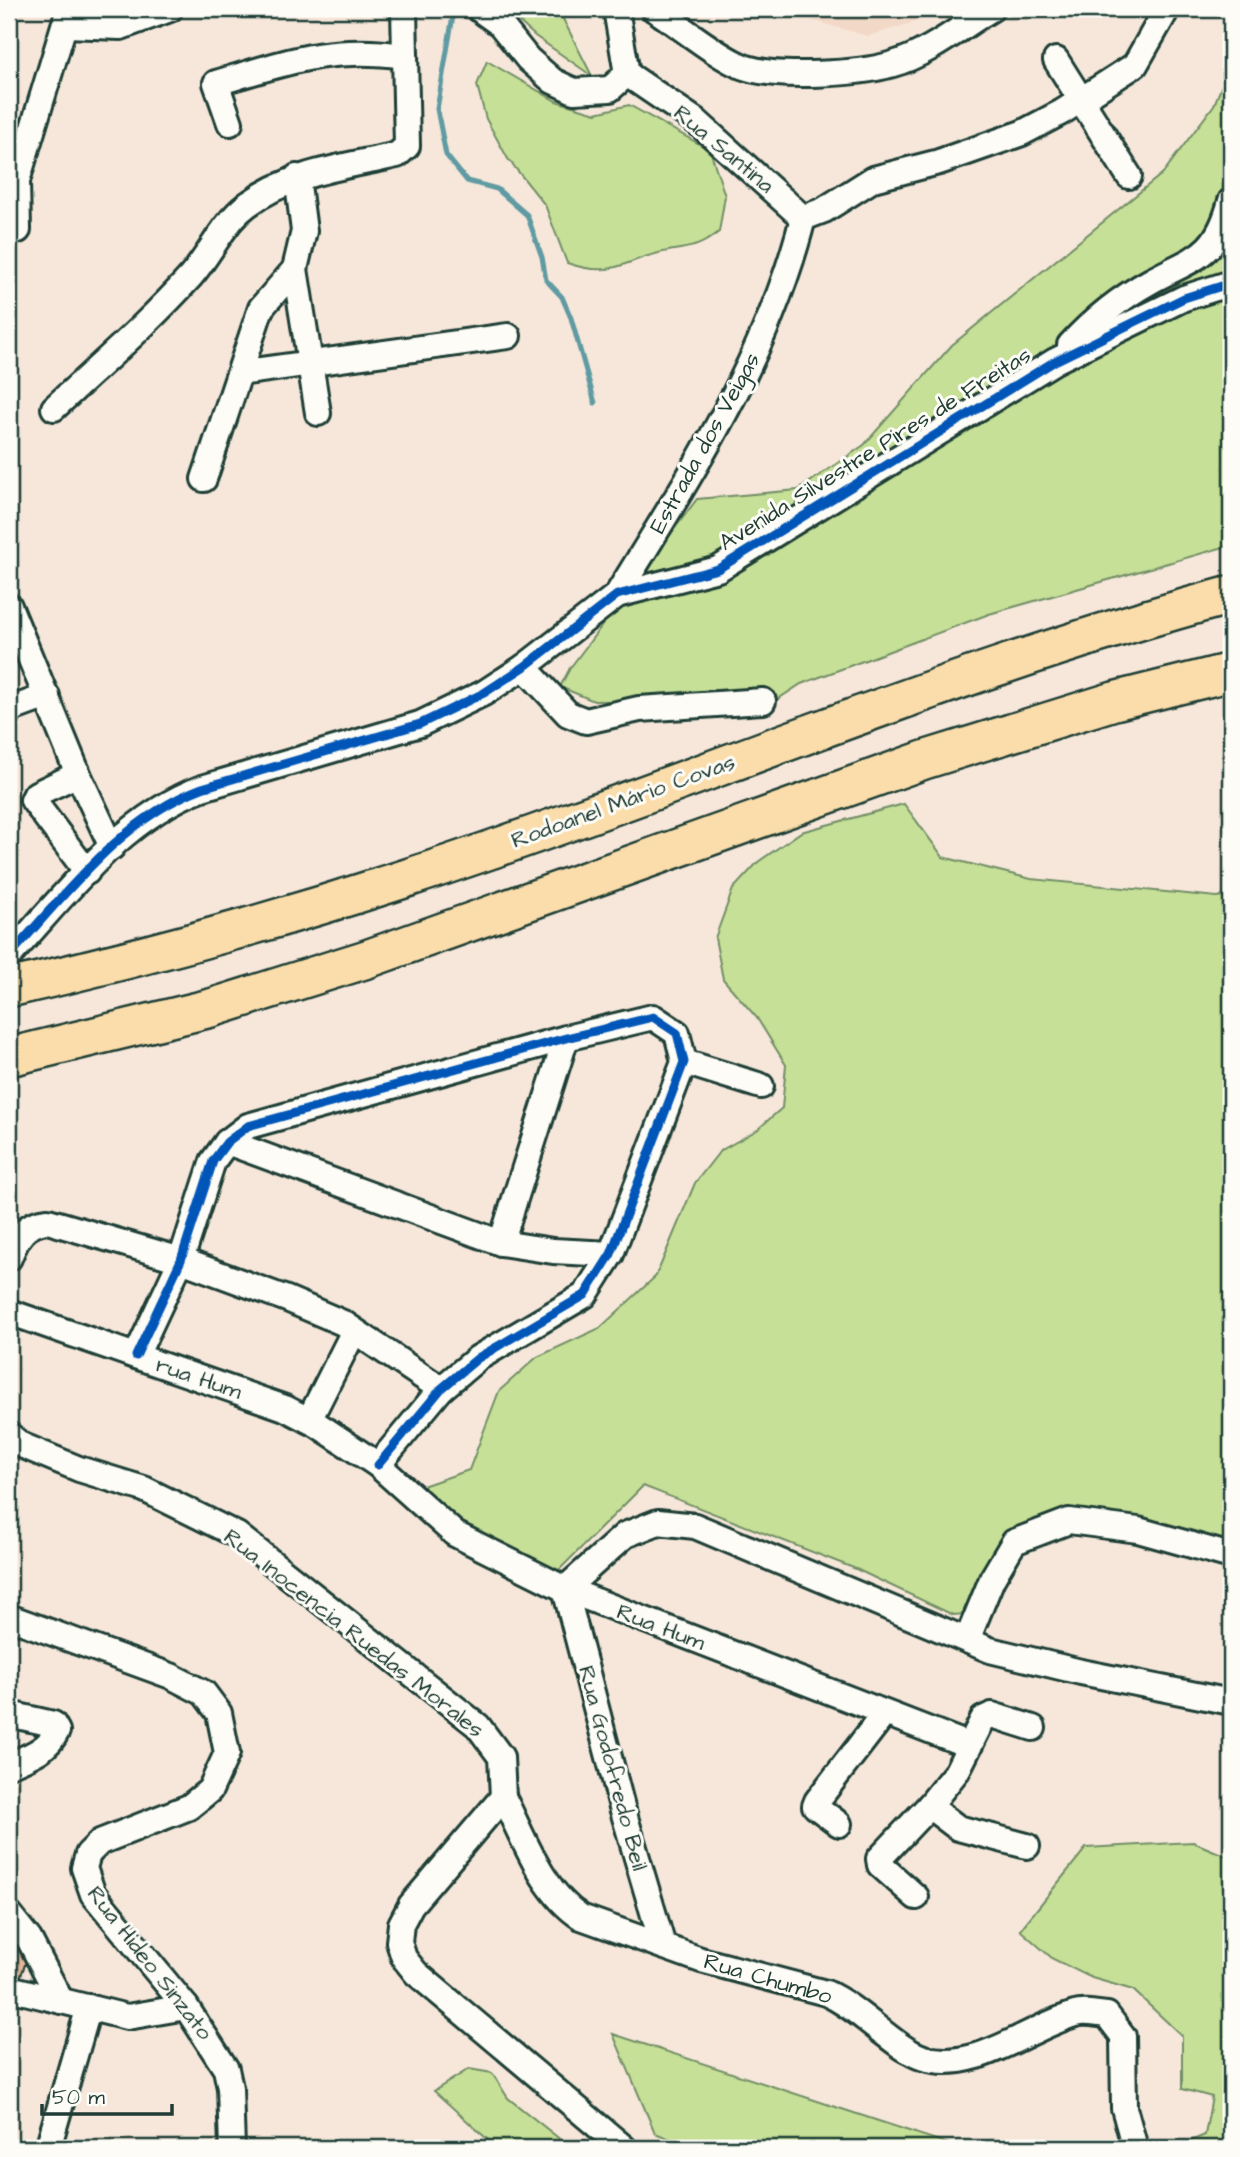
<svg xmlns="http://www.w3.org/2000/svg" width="1240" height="2157" font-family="'Architects Daughter',sans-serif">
<defs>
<filter id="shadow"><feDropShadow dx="-5.5" dy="5.5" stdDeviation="3.5" flood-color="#0004"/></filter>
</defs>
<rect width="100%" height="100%" fill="#f6e7da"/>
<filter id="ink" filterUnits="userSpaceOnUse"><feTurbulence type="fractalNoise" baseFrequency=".0143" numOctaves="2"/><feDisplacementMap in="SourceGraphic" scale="14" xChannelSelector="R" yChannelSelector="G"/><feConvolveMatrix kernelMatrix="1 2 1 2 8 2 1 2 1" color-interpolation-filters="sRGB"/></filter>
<g filter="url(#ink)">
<path fill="#f2d8c6" d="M804,9H954V20L924,19L868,36L804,18Z"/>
<g fill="#c6e097" stroke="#728e66" stroke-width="2">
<path d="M505,9H558L592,76L535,36Z"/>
<path d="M487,61L556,101L596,113L629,105L710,150L725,196L719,232C695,250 691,246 663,252C621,261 614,279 567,263L545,205L508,159L486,119L477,85Z"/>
<path d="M1231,63V545L989,614L801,684L778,699L594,701L560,687L570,668L697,499L798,490L864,445L952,345L1163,173L1214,105Z"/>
<path d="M904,804L943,857L1031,879L1217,897L1231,895V1546L1069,1521L1014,1542L977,1613L953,1615L856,1569L643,1486L550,1579L458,1531L411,1490L469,1470L499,1391L537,1357L600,1328L656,1276L695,1183L720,1151L757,1130L782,1108L786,1065L757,1018L723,979L715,938L733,889L758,862L801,832Z"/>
<path d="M1193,1842L1231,1858V2148H1174L1205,2135L1212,2097L1182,2089V2036L1133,1990L1092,1978L1053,1959L1020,1930L1086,1848Z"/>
<path d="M613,2034L961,2148H694L655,2133Z"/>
<path d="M469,2069L492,2073L508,2098L571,2148H497L434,2091Z"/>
</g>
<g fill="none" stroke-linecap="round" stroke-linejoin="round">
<path stroke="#609aa2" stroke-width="5" d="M453,16L437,109L446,155L467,181L497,189L527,215L542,257L546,280L562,297L571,318L595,403"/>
</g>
<path fill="#e7b698" stroke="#1f3d34" stroke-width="2" filter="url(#shadow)" d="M9,1927L28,1956L19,1981L9,1977Z"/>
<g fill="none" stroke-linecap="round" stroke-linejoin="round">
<g stroke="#1f3d34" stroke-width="30">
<g id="minor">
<path d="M479,9L500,24L528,59L553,81L574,91L610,89L627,74"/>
<path d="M616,9L627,74L696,121L803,218"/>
<path d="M654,9C679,25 719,58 744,67C777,79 860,74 893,64C928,54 961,27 991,9"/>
<path d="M65,25L121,27L170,9"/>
<path d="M1056,60L1129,176"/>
<path d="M230,123L216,83C288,62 329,45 405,56"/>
<path d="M803,218L824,210L873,179L939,162L1022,133L1062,112L1135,65L1167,9"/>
<path d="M18,230L17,181L69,9"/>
<path d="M295,269L318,413"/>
<path d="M1070,345C1092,321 1122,297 1151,281C1195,257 1216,257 1231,201"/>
<path d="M240,373L508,336"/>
<path d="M54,408C100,365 149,323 191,276C211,253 223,223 247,205C291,172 345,167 397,155L407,146L404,9"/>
<path d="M204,479L261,308L295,269L304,231L297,177"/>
<path d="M617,595C691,474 768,357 803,218"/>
<path d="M9,606L78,774L112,847"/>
<path d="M524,667L568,714L586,721L639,709L763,701"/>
<path d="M9,710L47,696"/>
<path d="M78,774L36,794L33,800L87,872"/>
<path d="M9,956C65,895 122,818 202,788L420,724L484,693L524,667L617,595L718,569L1055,361L1184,298L1231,283"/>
<path d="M684,1062L761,1086"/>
<path d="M227,1142L501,1243L553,1251L611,1254"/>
<path d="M501,1243L566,1038"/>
<path d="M9,1258C17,1237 25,1223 48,1221L181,1260L287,1299L343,1323L441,1389"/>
<path d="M9,1312L285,1408L318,1425L378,1465L455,1534L565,1589L968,1745"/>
<path d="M136,1356L181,1260L213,1161L227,1142L248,1126L566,1038L653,1017L677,1033L684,1062L611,1254L585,1295L478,1358L441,1389L378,1465"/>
<path d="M309,1420L354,1331"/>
<path d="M9,1435L21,1445L79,1469L144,1489L237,1535L478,1726L501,1757L503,1797"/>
<path d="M9,1617L171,1676L204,1693L219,1713L227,1753L210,1790L189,1807L100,1842L88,1854L84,1868L93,1894L186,2007L226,2069L230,2088L232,2148"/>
<path d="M967,1640L992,1579L1014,1542L1069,1521L1138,1530L1231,1556"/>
<path d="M9,1714L53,1724L57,1731C47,1751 29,1756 9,1765"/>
<path d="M503,1797C524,1838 542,1892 581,1917L701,1960L826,1993C860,2008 895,2049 924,2058C976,2073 1027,2028 1075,2014C1084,2011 1097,2014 1107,2015L1123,2036L1124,2108L1135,2148"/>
<path d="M503,1797L411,1905L401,1924L399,1942L404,1958L416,1973L624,2148"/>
<path d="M929,1806L957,1771L983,1719L992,1715L1033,1728"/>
<path d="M839,1824L815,1806L817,1801L884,1714"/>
<path d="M916,1897L880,1865L879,1859L929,1806L958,1828L1027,1846"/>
<path d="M9,1914L29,1939L61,2001"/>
<path d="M663,1946L622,1807L565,1589L625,1535L658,1522L695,1526L990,1650L1081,1672L1231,1702"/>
<path d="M9,1988L127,2017L186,2007"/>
<path d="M48,2148L89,2007"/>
</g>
</g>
<g stroke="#1f3d34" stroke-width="42">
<g id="highway">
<path d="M9,988C141,958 272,922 401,880C679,789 948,671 1231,595"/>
<path d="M9,1057L211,1008L367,959L924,760L1114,701L1231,672"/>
</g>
</g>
<use href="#minor" stroke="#fdfcf7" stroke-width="24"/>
<use href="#highway" stroke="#fbddab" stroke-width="37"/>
<g stroke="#fdfcf7" stroke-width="13">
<g id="cycleway">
<path d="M9,956C65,895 122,818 202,788L420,724L484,693L524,667L617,595L718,569L1055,361L1184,298L1231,283"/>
<path d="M136,1356L181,1260L213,1161L227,1142L248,1126L566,1038L653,1017L677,1033L684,1062L611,1254L585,1295L478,1358L441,1389L378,1465"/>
</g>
</g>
<use href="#cycleway" stroke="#0057b8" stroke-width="9"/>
</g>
</g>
<g text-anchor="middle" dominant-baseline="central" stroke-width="6" stroke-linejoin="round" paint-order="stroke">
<g font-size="23" fill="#1f3d34" stroke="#fdfcf7">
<text transform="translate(724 149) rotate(40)">Rua Santina</text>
<text transform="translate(705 443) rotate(-61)">Estrada dos Veigas</text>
<text transform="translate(875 449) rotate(-32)">Avenida Silvestre Pires de Freitas</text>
<text transform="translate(623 801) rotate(-20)">Rodoanel Mário Covas</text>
<text transform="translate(199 1378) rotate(19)">rua Hum</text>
<text transform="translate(661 1627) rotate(21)">Rua Hum</text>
<text transform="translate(354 1633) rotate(38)">Rua Inocencia Ruedas Morales</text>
<text transform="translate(613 1768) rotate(75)">Rua Godofredo Beil</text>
<text transform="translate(150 1963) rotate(52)">Rua Hideo Sinzato</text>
<text transform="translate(768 1979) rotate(16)">Rua Chumbo</text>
</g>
</g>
<rect width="1240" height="2157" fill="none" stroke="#fdfcf7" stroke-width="35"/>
<rect x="18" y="18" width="1205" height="2122" fill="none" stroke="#1f3d34" stroke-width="2.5" filter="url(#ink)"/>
<path d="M42 2104v10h130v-10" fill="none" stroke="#1f3d34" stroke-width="3.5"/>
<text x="52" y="2104" font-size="21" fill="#1f3d34" stroke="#fdfcf7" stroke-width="5" paint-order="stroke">50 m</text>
</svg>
